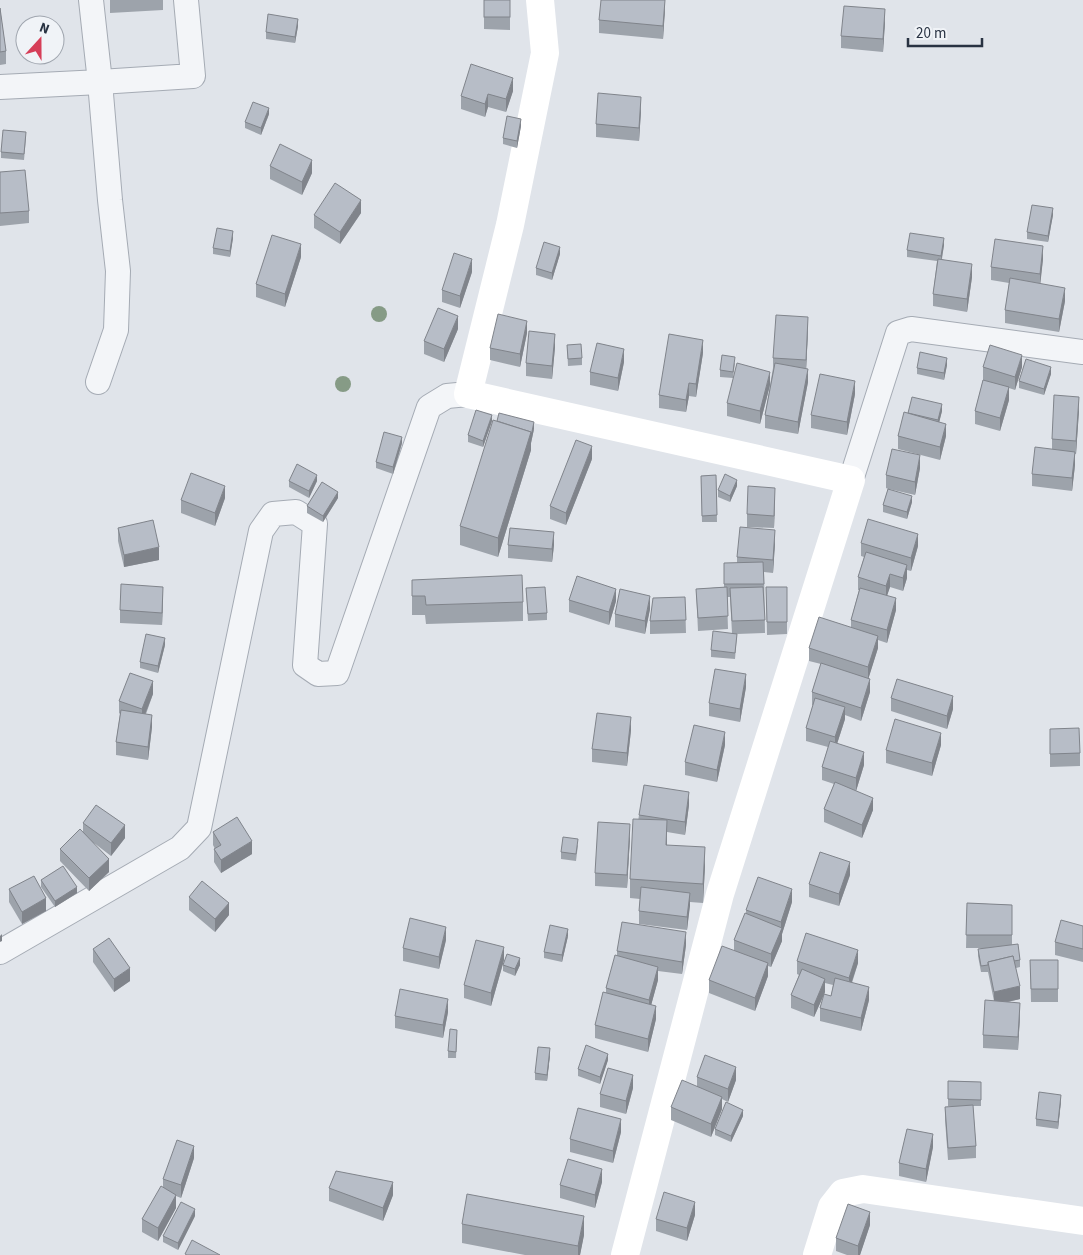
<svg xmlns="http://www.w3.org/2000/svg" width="1083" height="1255" font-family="'Source Sans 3',sans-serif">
<rect width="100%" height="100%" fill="#e0e4ea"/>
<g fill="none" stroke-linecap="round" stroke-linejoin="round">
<g stroke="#a5abb4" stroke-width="26">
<g id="street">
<path d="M0,87L100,82L91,0"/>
<path d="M98,382L116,330L118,271L110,200L100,82L193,76L186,0"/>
<path d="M851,480L898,333L911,329L1083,352"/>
<path d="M0,952L180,848L199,828L261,531L273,514L296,512L315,524L305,665L318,674L337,673L429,407L447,396L468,394"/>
</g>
</g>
<use href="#street" stroke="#f3f5f8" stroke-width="24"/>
<g stroke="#fff" stroke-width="28">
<path d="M540,0L545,53L510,225L468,394L851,480L720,894L625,1255"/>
<path d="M817,1255L832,1207L843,1193L863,1189L1083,1221"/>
</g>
</g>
<g fill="#869b86">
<circle cx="379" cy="314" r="8"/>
<circle cx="343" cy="384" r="8"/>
</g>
<g fill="#9da3ab">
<path d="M110,0H163V10L110,13Z"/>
<path d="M484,0H510V30L484,29Z"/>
<path d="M0,8L6,51V64L0,65Z"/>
<path d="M665,9L663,39L599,33V20Z"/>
<path d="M885,22L883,52L841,48V36Z"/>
<path d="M298,26L295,43L266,39V32Z"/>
<path d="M513,91L506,112L488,107L485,117L461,109V96Z"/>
<path d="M641,110L639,141L596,137V124Z"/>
<path d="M269,114L261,135L245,128V122Z"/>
<path d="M521,126L517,148L503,144V138Z"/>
<path d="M26,138L24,160L1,158V152Z"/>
<path d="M270,166L312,173L302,195L270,179Z"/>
<path d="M0,172L29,211V223L0,226Z"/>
<path d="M361,213L340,244L314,228V215Z"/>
<path d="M1053,215L1048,242L1027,239V232Z"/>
<path d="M233,238L230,257L213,254V248Z"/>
<path d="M944,245L942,259L972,277L967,312L933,306V294L937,261L907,257V250Z"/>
<path d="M560,254L552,280L536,275V268Z"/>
<path d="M301,257L285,307L256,297V284Z"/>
<path d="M1043,259L1040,283L1065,301L1059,332L1005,323V310L1009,283L991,280V267Z"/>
<path d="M472,272L460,308L442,302V290Z"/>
<path d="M458,329L444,362L424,354V341Z"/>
<path d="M808,330L806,368L808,382L798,434L765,428V415L773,368V358Z"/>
<path d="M527,333L520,367L490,360V348Z"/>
<path d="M567,345L582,358V365L568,366Z"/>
<path d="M555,347L552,379L526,376V363Z"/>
<path d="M703,353L696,397L689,396L686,412L659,408V395Z"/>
<path d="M624,362L618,391L590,385V372Z"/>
<path d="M735,363L733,378L720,377V370Z"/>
<path d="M947,365L944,380L917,374V368Z"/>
<path d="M983,367H1022L1015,390L1009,388V400L1000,431L975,424V411L983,380Z"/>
<path d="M1051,374L1044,395L1019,388V381Z"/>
<path d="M770,385L760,424L727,416V403Z"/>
<path d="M855,394L847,435L811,428V415Z"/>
<path d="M1079,410L1076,454H1075V465L1072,491L1032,486V474L1052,449V439Z"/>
<path d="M942,411L939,422L946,436L940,460L898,449V436L908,413Z"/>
<path d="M492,421L483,447L468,442V435Z"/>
<path d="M534,429L531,443V450L498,557L460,545V526Z"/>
<path d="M402,443L393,474L376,468V462Z"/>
<path d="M592,459L566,525L550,519V506Z"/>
<path d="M920,468L915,495L889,489L912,502L907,519L883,512V505L888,489L886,488V475Z"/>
<path d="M716,475L717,522H702L701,476Z"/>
<path d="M289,481H317L309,498L289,487Z"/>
<path d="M737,486L730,502L718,497V490Z"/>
<path d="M225,498L215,526L181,513V500Z"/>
<path d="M338,498L323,522L307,513V506Z"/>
<path d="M775,500L774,528L747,527V514Z"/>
<path d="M118,528L159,560L124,567L118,541Z"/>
<path d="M775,543L773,573L764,572L765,633L737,634L735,659L711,657V650L732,633L730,597H727L728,629L698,631L696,589L724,587V563H737V557Z"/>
<path d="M861,543L918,546L911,571L907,570V578L903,591L890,587L887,595L896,610L887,643L878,640V648L868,679L870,692L861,721L845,715V719L837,744L864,765L856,791L873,810L862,838L824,822V809L834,784L822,780V767L828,747L806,741V728L813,705H812V692L821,664L809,661V648L851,627V620L859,590H858V577L864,557L861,556Z"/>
<path d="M508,545H554L552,562L508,558Z"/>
<path d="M412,580L523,602V621L426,624L425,615H412Z"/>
<path d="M766,587H787V634L767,635Z"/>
<path d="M526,588L547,613V620L528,621Z"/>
<path d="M685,597L686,633L650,634V621Z"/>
<path d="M163,600L162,625L120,623V610Z"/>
<path d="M569,600L616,601L609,625L569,612Z"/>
<path d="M650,609L645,634L615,627V614Z"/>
<path d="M165,645L158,673L140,668V662Z"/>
<path d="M746,687L740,722L709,716V703Z"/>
<path d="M153,694L146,714L152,727L148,760L116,755V742L120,714L119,713V701Z"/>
<path d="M891,698L953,709L947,729L891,711Z"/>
<path d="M1050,729L1080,753V766L1050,767Z"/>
<path d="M631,730L627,766L592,762V749Z"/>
<path d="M725,745L717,782L685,775V762Z"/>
<path d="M941,745L932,776L886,763V750Z"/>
<path d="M689,805L685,835L667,832V845L705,866L703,903L690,902L687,930L639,924V911L640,899L630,898V879L639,815Z"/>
<path d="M83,823L125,838L111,856L94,843L109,872L89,891L60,861V849L83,832Z"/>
<path d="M213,832L252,854L221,873L214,862V849H215L213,845Z"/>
<path d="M630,837L627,888L595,886V873Z"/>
<path d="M578,845L576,861L561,859V852Z"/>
<path d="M850,875L839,906L809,897V884Z"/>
<path d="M41,880L77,893L55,907L41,887Z"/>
<path d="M9,889L46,911L22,924L9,902Z"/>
<path d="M189,897L229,915L215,932L189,910Z"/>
<path d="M792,902L782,934V941L771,967L768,966V976L755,1011L709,993V980L734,951V940L746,913V910Z"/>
<path d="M967,903L1012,905V944L1020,960V967L1016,968L1020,999L1007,1002L1020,1015L1018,1050L983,1048V1035L994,1001L988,972H981L978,956V949L987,948H966Z"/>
<path d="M1083,926V962L1055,955V942Z"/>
<path d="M568,936L562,962L544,958V952Z"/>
<path d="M446,940L439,969L403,961V948Z"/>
<path d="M686,945L682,974L658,971V980L651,1005L656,1019L648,1052L595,1038V1025L606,993V988L617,956V951Z"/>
<path d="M93,949L130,981L114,992L93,962Z"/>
<path d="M504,960L491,1006L464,998V985Z"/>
<path d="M1030,960H1058V1002H1031Z"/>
<path d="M797,961L858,963L852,983L869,1000L861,1031L820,1021V1008L831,996L833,985L825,983V992L814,1017L791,1008V995L799,975L797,974Z"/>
<path d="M503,965H520L515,976L503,971Z"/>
<path d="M448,1012L443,1038L395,1028V1016Z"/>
<path d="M457,1030L456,1058H448V1051Z"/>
<path d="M550,1055L547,1081L535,1080V1073Z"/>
<path d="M608,1060L600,1084L578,1076V1069Z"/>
<path d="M697,1077L736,1080L728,1102L722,1099V1109L711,1137L671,1120V1107L697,1086Z"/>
<path d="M948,1081L981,1082V1106H973L976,1146V1158L948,1160L945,1120V1107L958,1106H948Z"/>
<path d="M633,1088L626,1114L600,1107V1094Z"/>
<path d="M1061,1101L1058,1129L1036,1126V1119Z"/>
<path d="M743,1116L731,1142L715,1135V1129Z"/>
<path d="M621,1132L613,1163L570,1152V1139Z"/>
<path d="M933,1147L926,1182L899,1176V1163Z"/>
<path d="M194,1158L181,1198L176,1196V1208L158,1241L142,1232V1219L163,1187V1179Z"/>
<path d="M602,1182L595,1208L560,1198V1185Z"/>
<path d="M329,1188L393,1195L383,1221L329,1201Z"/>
<path d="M695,1215L687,1241L656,1231V1219Z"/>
<path d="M195,1216L178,1250L163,1242V1236Z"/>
<path d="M462,1224L584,1235L580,1255H525L462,1243Z"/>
<path d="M870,1225L860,1255H847L836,1251V1238Z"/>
</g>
<g fill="#80848b">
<path d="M665,0V9L663,39V26Z"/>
<path d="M885,9V22L883,52V39Z"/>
<path d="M298,19V26L295,43V37Z"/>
<path d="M513,78V91L506,112V99Z"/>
<path d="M488,94V107L485,117V104Z"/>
<path d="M641,97V110L639,141V128Z"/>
<path d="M269,108V114L261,135V128Z"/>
<path d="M521,119V126L517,148V141Z"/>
<path d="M312,160V173L302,195V182Z"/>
<path d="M361,200V213L340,244V232Z"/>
<path d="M1053,208V215L1048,242V236Z"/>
<path d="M233,231V238L230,257V251Z"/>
<path d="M944,238V245L941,262V256Z"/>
<path d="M301,244V257L285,307V294Z"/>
<path d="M1043,246V259L1040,287V274Z"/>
<path d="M560,247V254L552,280V273Z"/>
<path d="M472,259V272L460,308V296Z"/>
<path d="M972,264V277L967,312V299Z"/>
<path d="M1065,288V301L1059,332V319Z"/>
<path d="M458,316V329L444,362V349Z"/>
<path d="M808,317V330L806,373V360Z"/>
<path d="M527,321V333L520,367V354Z"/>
<path d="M555,334V347L552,379V366Z"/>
<path d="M703,340V353L696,397V384Z"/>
<path d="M624,349V362L618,391V378Z"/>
<path d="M1022,355V367L1015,390V377Z"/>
<path d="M947,358V365L944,380V373Z"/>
<path d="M1051,367V374L1044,395V389Z"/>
<path d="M808,369V382L798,434V422Z"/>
<path d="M770,372V385L760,424V411Z"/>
<path d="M855,381V394L847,435V422Z"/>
<path d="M689,383V396L686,412V400Z"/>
<path d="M1009,387V400L1000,431V418Z"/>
<path d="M1079,397V410L1076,454V441Z"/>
<path d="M942,404V411L938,427V420Z"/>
<path d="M492,415V421L483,447V441Z"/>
<path d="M534,422V429L531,443V450L498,557V538L531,432Z"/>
<path d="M946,424V436L940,460V447Z"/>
<path d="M402,437V443L393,474V467Z"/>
<path d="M592,446V459L566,525V513Z"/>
<path d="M1075,452V465L1072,491V478Z"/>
<path d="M920,455V468L915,495V482Z"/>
<path d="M317,475V481L309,498V491Z"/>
<path d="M737,480V486L730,502V496Z"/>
<path d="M225,486V498L215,526V513Z"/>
<path d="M775,488V500L774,528V516Z"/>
<path d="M338,492V498L323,522V516Z"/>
<path d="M912,496V502L907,519V512Z"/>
<path d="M775,530V543L773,573V560Z"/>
<path d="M554,532V545L552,562V549Z"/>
<path d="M918,534V546L911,571V558Z"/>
<path d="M159,547V560L124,567V555Z"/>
<path d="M907,565V578L903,591V578Z"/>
<path d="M890,574V587L886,599V586Z"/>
<path d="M163,587V600L162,625V613Z"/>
<path d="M616,589V601L609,625V612Z"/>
<path d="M650,596V609L645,634V621Z"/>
<path d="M896,598V610L887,643V630Z"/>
<path d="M878,636V648L868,680V667Z"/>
<path d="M165,638V645L158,673V666Z"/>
<path d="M746,674V687L740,722V709Z"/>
<path d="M870,679V692L861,721V708Z"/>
<path d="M153,681V694L142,722V709Z"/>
<path d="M953,696V709L947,729V716Z"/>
<path d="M845,707V719L835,750V737Z"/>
<path d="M152,715V727L148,760V747Z"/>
<path d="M631,717V730L627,766V753Z"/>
<path d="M725,732V745L717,782V770Z"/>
<path d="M941,733V745L932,776V763Z"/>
<path d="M864,752V765L856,791V778Z"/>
<path d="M689,792V805L685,835V822Z"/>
<path d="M873,798V810L862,838V825Z"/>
<path d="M667,820V839L666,864V845Z"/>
<path d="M630,824V837L627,888V875Z"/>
<path d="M125,825V838L111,856V843Z"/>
<path d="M252,841V854L221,873V860Z"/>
<path d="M705,847V866L703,903V884Z"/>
<path d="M109,859V872L89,891V878Z"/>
<path d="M850,862V875L839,906V894Z"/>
<path d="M77,887V893L55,907V901Z"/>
<path d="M792,889V902L782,934V941L771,967V954L781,928V922Z"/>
<path d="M690,893V906L687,930V917Z"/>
<path d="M46,898V911L22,924V912Z"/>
<path d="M229,903V915L215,932V919Z"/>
<path d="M446,927V940L439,969V957Z"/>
<path d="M568,929V936L562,962V955Z"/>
<path d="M686,932V945L682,974V962Z"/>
<path d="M2,934V941L0,942V936Z"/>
<path d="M504,947V960L491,1006V993Z"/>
<path d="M858,950V963L849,990V978Z"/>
<path d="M520,958V965L515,976V969Z"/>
<path d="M768,963V976L755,1011V998Z"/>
<path d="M658,967V980L649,1013V1000Z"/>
<path d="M130,968V981L114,992V979Z"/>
<path d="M825,979V992L814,1017V1005Z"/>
<path d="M1020,986V999L994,1005V992Z"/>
<path d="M869,987V1000L861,1031V1018Z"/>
<path d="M448,999V1012L443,1038V1025Z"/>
<path d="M1020,1003V1015L1018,1050V1037Z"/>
<path d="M656,1006V1019L648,1052V1039Z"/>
<path d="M550,1048V1055L547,1081V1075Z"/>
<path d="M608,1054V1060L600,1084V1077Z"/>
<path d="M736,1067V1080L728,1102V1089Z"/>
<path d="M633,1075V1088L626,1114V1101Z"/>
<path d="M1061,1095V1101L1058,1129V1122Z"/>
<path d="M722,1097V1109L711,1137V1124Z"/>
<path d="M743,1110V1116L731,1142V1136Z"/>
<path d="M621,1119V1132L613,1163V1151Z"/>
<path d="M933,1134V1147L926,1182V1169Z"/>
<path d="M194,1146V1158L181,1198V1185Z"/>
<path d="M602,1169V1182L595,1208V1195Z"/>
<path d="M393,1182V1195L383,1221V1208Z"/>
<path d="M176,1195V1208L158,1241V1228Z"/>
<path d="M695,1202V1215L687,1241V1228Z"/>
<path d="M195,1209V1216L178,1250V1243Z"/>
<path d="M870,1212V1225L860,1255H858V1246Z"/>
<path d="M584,1216V1235L580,1255H578V1246Z"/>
</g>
<g fill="#b7bdc7" stroke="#80848b">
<rect x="484" y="0" width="26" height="17"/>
<path d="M601,0H665L663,26L599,20Z"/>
<path d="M844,6L885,9L883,39L841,36Z"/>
<path d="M0,8L6,51L0,52Z"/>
<path d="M268,14L298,19L295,37L266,32Z"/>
<path d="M471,64L513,78L506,99L488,94L485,104L461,96Z"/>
<path d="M598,93L641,97L639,128L596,124Z"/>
<path d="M253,102L269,108L261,128L245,122Z"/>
<path d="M507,116L521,119L517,141L503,138Z"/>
<path d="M3,130L26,132L24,154L1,152Z"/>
<path d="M280,144L312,160L302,182L270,166Z"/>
<path d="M25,170L29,211L0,213V172Z"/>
<path d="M335,183L361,200L340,232L314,215Z"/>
<path d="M1032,205L1053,208L1048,236L1027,232Z"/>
<path d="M217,228L233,231L230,251L213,248Z"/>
<path d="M910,233L944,238L941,256L907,250Z"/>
<path d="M272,235L301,244L285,294L256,284Z"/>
<path d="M995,239L1043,246L1040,274L991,267Z"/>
<path d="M544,242L560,247L552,273L536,268Z"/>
<path d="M454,253L472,259L460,296L442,290Z"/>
<path d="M938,259L972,264L967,299L933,294Z"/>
<path d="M1010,278L1065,288L1059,319L1005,310Z"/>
<path d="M438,308L458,316L444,349L424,341Z"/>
<path d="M498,314L527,321L520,354L490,348Z"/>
<path d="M776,315L808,317L806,360L773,358Z"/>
<path d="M529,331L555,334L552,366L526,363Z"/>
<path d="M669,334L703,340L696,384L689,383L686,400L659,395Z"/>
<path d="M597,343L624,349L618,378L590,372Z"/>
<path d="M581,344L582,358L568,359L567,345Z"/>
<path d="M990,345L1022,355L1015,377L983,367Z"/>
<path d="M920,352L947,358L944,373L917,368Z"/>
<path d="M722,355L735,357L733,372L720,370Z"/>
<path d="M1026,359L1051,367L1044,389L1019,381Z"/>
<path d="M737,363L770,372L760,411L727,403Z"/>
<path d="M775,363L808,369L798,422L765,415Z"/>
<path d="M820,374L855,381L847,422L811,415Z"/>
<path d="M983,380L1009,387L1000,418L975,411Z"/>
<path d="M1054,395L1079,397L1076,441L1052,439Z"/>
<path d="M912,397L942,404L938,420L908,413Z"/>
<path d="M476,410L492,415L483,441L468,435Z"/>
<path d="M904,412L946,424L940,447L898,436Z"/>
<path d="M499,413L534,422L531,436V432L497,421Z"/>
<path d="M493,420L531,432L498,538L460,526Z"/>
<path d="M384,432L402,437L393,467L376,462Z"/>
<path d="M576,440L592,446L566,513L550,506Z"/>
<path d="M1035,447L1075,452L1072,478L1032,474Z"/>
<path d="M892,449L920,455L915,482L886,475Z"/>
<path d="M297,464L317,475L309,491L289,481Z"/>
<path d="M191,473L225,486L215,513L181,500Z"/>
<path d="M725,474L737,480L730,496L718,490Z"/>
<path d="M716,475L717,515L702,516L701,476Z"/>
<path d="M322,482L338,492L323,516L307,506Z"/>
<path d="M748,486L775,488L774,516L747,514Z"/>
<path d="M888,489L912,496L907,512L883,505Z"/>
<path d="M868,519L918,534L911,558L861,543Z"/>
<path d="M153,520L159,547L124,555L118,528Z"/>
<path d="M740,527L775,530L773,560L737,557Z"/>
<path d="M510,528L554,532L552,549L508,545Z"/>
<path d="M866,552L907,565L903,578L890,574L886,586L858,577Z"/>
<path d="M763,562L764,584H724V563Z"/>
<path d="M522,575L523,602L426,605L425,596H412V580Z"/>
<path d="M577,576L616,589L609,612L569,600Z"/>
<path d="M121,584L163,587L162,613L120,610Z"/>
<path d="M545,587L547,613L528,614L526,588Z"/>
<path d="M727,587L728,616L698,618L696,589Z"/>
<path d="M763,587L765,620L732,621L730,588Z"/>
<path d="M766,587H787V622H767Z"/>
<path d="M860,588L896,598L887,630L851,620Z"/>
<path d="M620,589L650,596L645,621L615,614Z"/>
<path d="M685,597L686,620L650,621L653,598Z"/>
<path d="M819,617L878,636L868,667L809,648Z"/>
<path d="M713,631L737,634L735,653L711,650Z"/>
<path d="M146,634L165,638L158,666L140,662Z"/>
<path d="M821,663L870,679L861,708L812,692Z"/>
<path d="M715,669L746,674L740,709L709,703Z"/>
<path d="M130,673L153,681L142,709L119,701Z"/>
<path d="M897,679L953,696L947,716L891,698Z"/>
<path d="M815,698L845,707L835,737L806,728Z"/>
<path d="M121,710L152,715L148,747L116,742Z"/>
<path d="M597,713L631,717L627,753L592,749Z"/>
<path d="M895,719L941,733L932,763L886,750Z"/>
<path d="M694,725L725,732L717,770L685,762Z"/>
<path d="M1079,728L1080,753L1050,754V729Z"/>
<path d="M830,741L864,752L856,778L822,767Z"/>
<path d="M835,782L873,798L862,825L824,809Z"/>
<path d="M644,785L689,792L685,822L639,815Z"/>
<path d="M96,805L125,825L111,843L83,823Z"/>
<path d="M237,817L252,841L221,860L214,849L221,845L213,832Z"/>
<path d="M633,819L667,820L666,845L705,847L703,884L630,879Z"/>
<path d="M598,822L630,824L627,875L595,873Z"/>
<path d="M80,829L109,859L89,878L60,849Z"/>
<path d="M563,837L578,839L576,854L561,852Z"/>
<path d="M820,852L850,862L839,894L809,884Z"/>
<path d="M63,866L77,887L55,901L41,880Z"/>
<path d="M34,876L46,898L22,912L9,889Z"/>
<path d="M758,877L792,889L781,922L746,910Z"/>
<path d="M202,881L229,903L215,919L189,897Z"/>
<path d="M641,887L690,893L687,917L639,911Z"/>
<path d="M967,903L1012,905V935H966Z"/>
<path d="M745,913L782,928L771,954L734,940Z"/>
<path d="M410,918L446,927L439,957L403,948Z"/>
<path d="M1061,920L1083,926V949L1055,942Z"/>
<path d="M622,922L686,932L682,962L617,951Z"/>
<path d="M550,925L568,929L562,955L544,952Z"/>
<path d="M806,933L858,950L849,978L797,961Z"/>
<path d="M109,938L130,968L114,979L93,949Z"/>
<path d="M476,940L504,947L491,993L464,985Z"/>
<path d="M1018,944L1020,960L1014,961L1013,956L988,962V965L981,966L978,949Z"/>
<path d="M722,946L768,963L755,998L709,980Z"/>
<path d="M507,954L520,958L515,969L503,965Z"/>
<path d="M615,955L658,967L649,1000L606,988Z"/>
<path d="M1013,956L1020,986L994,992L988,962Z"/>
<path d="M1030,960H1058V989H1031Z"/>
<path d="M802,969L825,979L814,1005L791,995Z"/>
<path d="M835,978L869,987L861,1018L820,1008L824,994L831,996Z"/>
<path d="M400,989L448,999L443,1025L395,1016Z"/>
<path d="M603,992L656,1006L648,1039L595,1025Z"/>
<path d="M985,1000L1020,1003L1018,1037L983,1035Z"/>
<path d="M450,1029L457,1030L456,1052L448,1051Z"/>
<path d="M586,1045L608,1054L600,1077L578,1069Z"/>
<path d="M538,1047L550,1048L547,1075L535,1073Z"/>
<path d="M705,1055L736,1067L728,1089L697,1077Z"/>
<path d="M608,1068L633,1075L626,1101L600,1094Z"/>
<path d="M682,1080L722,1097L711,1124L671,1107Z"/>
<path d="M948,1081L981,1082V1100L948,1099Z"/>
<path d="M1039,1092L1061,1095L1058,1122L1036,1119Z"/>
<path d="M726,1102L743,1110L731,1136L715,1129Z"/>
<path d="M973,1105L976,1146L948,1148L945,1107Z"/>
<path d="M578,1108L621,1119L613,1151L570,1139Z"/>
<path d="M907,1129L933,1134L926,1169L899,1163Z"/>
<path d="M177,1140L194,1146L181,1185L163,1179Z"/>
<path d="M568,1159L602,1169L595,1195L560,1185Z"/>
<path d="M336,1171L393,1182L383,1208L329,1188Z"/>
<path d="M161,1186L176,1195L158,1228L142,1219Z"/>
<path d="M664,1192L695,1202L687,1228L656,1219Z"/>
<path d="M467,1194L584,1216L578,1246L462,1224Z"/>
<path d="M181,1202L195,1209L178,1243L163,1236Z"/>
<path d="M848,1204L870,1212L858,1246L836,1238Z"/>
<path d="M192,1240L220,1255H187L185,1254Z"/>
</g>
<g transform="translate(40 40) rotate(21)"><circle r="24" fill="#f0f3f7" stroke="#a0a6af"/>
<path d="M0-4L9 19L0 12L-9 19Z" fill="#d63e58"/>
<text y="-8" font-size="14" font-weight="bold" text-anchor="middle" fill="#283242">N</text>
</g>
<path d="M908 38v8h74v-8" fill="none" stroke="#283242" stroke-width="2.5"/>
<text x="916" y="38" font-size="15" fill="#283242" stroke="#f0f3f7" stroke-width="4" paint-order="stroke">20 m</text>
</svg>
